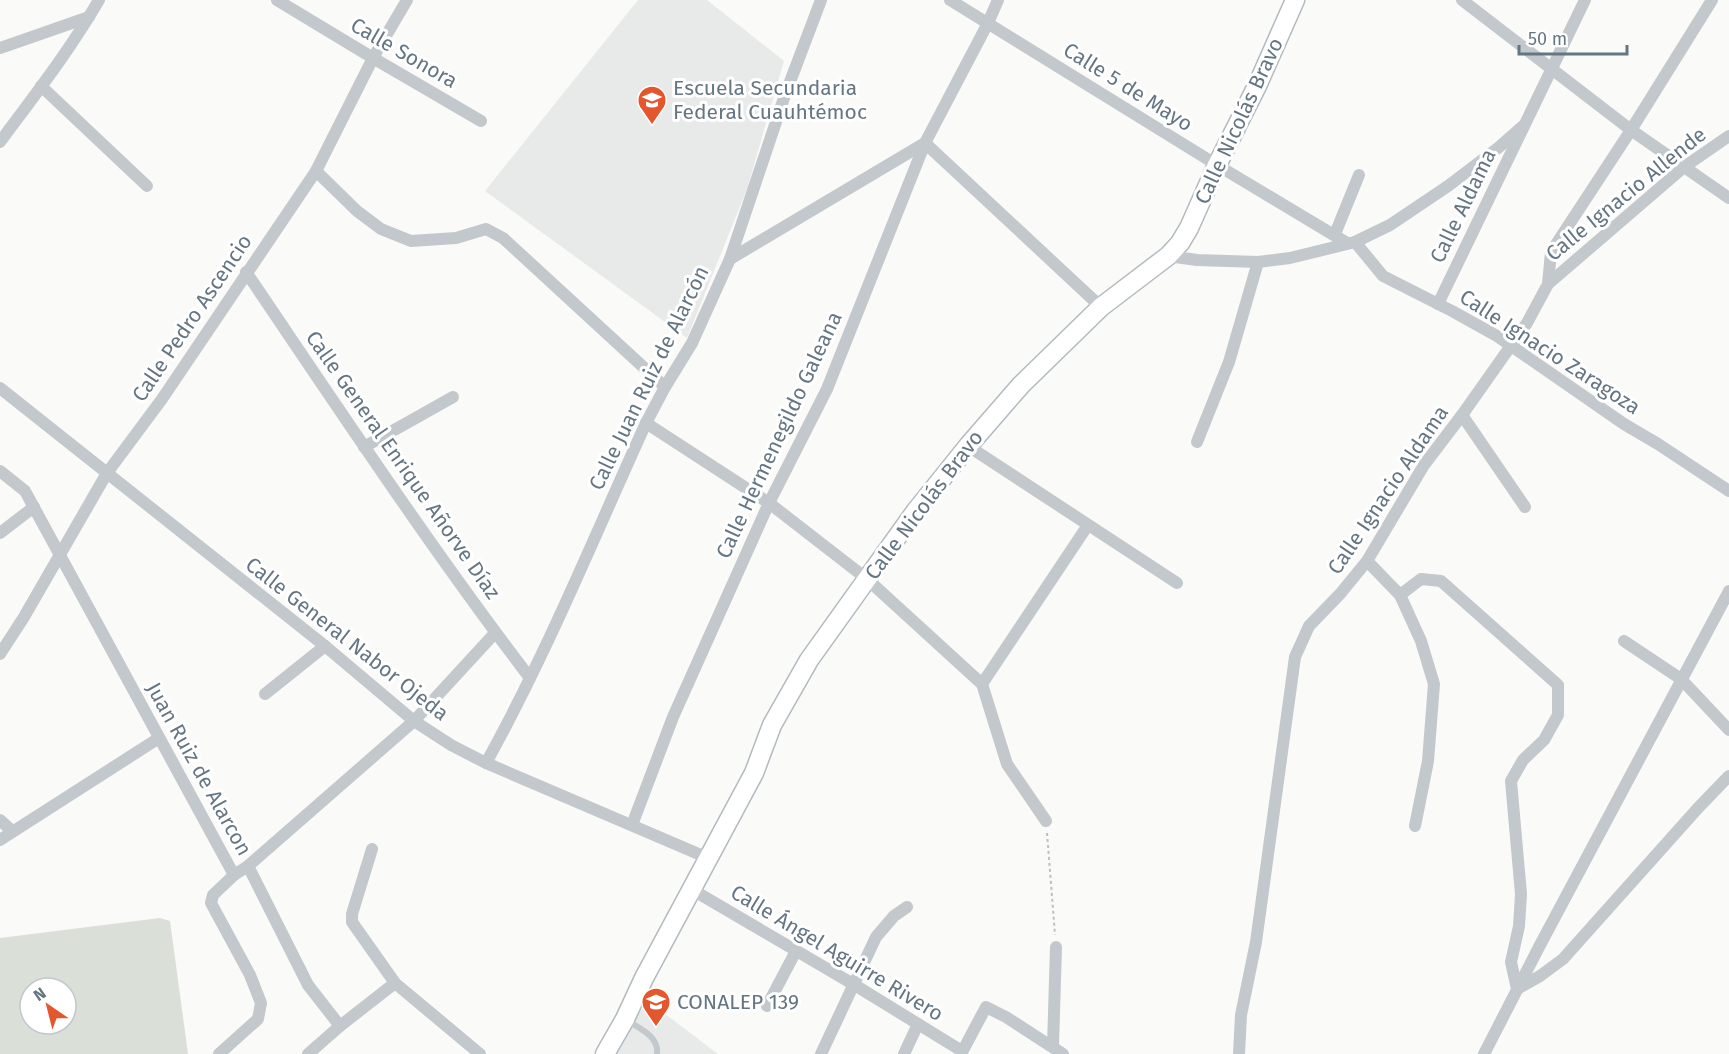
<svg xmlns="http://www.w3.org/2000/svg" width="1729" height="1054" font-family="'Fira Sans',sans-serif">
<rect width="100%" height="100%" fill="#fafaf8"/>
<g fill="#e8e9e9">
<path d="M638,0H707L784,61L747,189L687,338L485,191Z"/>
<path d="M648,1001L718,1054H609Z"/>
</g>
<path fill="#dadfd7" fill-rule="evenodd" d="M160,918L170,921L188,1054H0V938ZM30,988H66V1024H30Z"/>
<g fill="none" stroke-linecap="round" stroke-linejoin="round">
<g stroke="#b3babf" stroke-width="21">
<path id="secondary" d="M605,1054L625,1019L644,978L754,773L772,725L809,660L915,512L968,446L1021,385L1101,307L1168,256L1180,243L1189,228L1217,165L1257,86L1295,0"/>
</g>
<path stroke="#bbbfc2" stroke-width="2" stroke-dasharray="3 3" stroke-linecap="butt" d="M1047,833L1055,935"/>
<path stroke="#c3c8cc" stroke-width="6" d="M626,1020C639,1028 659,1036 657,1054"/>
<g stroke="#c3c8cc" stroke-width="12">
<path d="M277,0L373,58L481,121"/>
<path d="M950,0L1217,165L1347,243"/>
<path d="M1462,0L1631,130L1729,198"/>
<path d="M0,48L89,17"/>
<path d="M41,86L147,186"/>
<path d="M0,142C34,96 70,50 99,0"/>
<path d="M316,171L357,211L381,229L411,241L456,238L486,229L503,238L665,387"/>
<path d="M1335,234L1359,175"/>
<path d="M1355,242L1383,276L1452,311L1497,336L1624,424L1658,444L1729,491"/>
<path d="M1168,256L1197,260L1258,262L1290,258L1355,242L1390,225L1448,186L1498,148L1523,126"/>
<path d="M730,259L925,143L1101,307"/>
<path d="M246,272C339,409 430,547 530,678"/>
<path d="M1548,284L1684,167L1729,136"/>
<path d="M1438,304L1585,0"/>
<path d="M0,388L325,646L414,721L451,745L486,763L708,858"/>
<path d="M1462,415L1525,507"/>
<path d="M646,423L769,503L867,579L982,684L1007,764L1046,821"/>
<path d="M1197,442L1229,362L1258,262"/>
<path d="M968,446L1177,583"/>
<path d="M364,447L453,397"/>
<path d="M0,471L25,491L234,875L248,866L414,721L495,633"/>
<path d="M0,533L34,507"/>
<path d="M1367,561L1400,595L1421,641L1434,684L1428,761L1415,826"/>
<path d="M1400,595L1421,579L1441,581L1558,685V715L1544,740L1523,760L1511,781L1521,894L1519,926L1511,962L1517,989L1540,976L1563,959L1698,808L1729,776"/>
<path d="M1624,641L1681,679L1729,730"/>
<path d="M0,654L24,617L107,473L162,399L316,171L373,58L407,0"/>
<path d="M982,684L1088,525"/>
<path d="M265,694L325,646"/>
<path d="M486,763C547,653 594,537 646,423L665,387L692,343L730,259L785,95L821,0"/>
<path d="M0,820L12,831"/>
<path d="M632,825L673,717L769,503L827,389L925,143L988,23L998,0"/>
<path d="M0,840L159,738"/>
<path d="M372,849L352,914V922L395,983L480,1054"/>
<path d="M248,866L308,985L340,1026"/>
<path d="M691,889L853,984L962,1051"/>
<path d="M767,1006L796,951"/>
<path d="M1053,1046L1056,947"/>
<path d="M219,1054L258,1019L261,1003L250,975L211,903L213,895L234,875"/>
<path d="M308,1054L340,1026L395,983"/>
<path d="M821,1054L876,937L894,916L907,907"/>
<path d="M904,1054L918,1024"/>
<path d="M961,1054L986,1007L1006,1017L1063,1054"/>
<path d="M1239,1054L1241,1015L1256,942L1295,657L1309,626L1340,594L1367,561L1424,465L1462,415L1527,323L1548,284L1551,252L1631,130L1712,0"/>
<path d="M1484,1054L1539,947L1729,591"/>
</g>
<use href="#secondary" stroke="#fff" stroke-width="18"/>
</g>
<defs>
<g id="school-pin" transform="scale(1.5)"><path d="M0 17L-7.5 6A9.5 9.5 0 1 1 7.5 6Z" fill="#e4572e" stroke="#fff"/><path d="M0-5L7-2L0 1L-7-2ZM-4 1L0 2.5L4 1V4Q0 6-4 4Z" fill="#fff"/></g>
</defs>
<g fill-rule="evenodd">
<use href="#school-pin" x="652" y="100"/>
<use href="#school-pin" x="656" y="1002"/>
</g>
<g text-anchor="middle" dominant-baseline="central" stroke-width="6" stroke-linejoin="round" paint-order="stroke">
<g font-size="21" fill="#657683" stroke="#fff">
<text transform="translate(404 53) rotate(30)">Calle Sonora</text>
<text transform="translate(1128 87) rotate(32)">Calle 5 de Mayo</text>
<text transform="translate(1239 121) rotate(-65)">Calle Nicolás Bravo</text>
<text transform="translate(1626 194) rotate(-39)">Calle Ignacio Allende</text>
<text transform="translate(1463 206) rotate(-64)">Calle Aldama</text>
<text transform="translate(192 318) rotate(-56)">Calle Pedro Ascencio</text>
<text transform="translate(1550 352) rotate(33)">Calle Ignacio Zaragoza</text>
<text transform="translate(649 378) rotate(-64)">Calle Juan Ruiz de Alarcón</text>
<text transform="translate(779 435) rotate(-65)">Calle Hermenegildo Galeana</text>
<text transform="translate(403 465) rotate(55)">Calle General Enrique Añorve Díaz</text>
<text transform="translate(1388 490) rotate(-56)">Calle Ignacio Aldama</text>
<text transform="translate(924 505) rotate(-53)">Calle Nicolás Bravo</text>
<text transform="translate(347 639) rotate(38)">Calle General Nabor Ojeda</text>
<text transform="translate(199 769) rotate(61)">Juan Ruiz de Alarcon</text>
<text transform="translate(837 953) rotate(31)">Calle Ángel Aguirre Rivero</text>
</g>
<g font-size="21" fill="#657683" stroke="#fff" text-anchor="start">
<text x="673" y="88">Escuela Secundaria<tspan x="673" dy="24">Federal Cuauhtémoc</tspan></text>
<text x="677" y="1002">CONALEP 139</text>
</g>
</g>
<g transform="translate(48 1006) rotate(325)"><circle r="28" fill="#ffffff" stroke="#c1c8cd" stroke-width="1.5"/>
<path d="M0-4.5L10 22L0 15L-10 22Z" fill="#e4572e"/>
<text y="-9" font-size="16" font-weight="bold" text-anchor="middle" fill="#657683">N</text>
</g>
<path d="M1519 45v9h108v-9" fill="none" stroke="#657683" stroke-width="3"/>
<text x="1528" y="45" font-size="18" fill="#657683" stroke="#ffffff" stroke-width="4.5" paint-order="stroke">50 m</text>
</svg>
